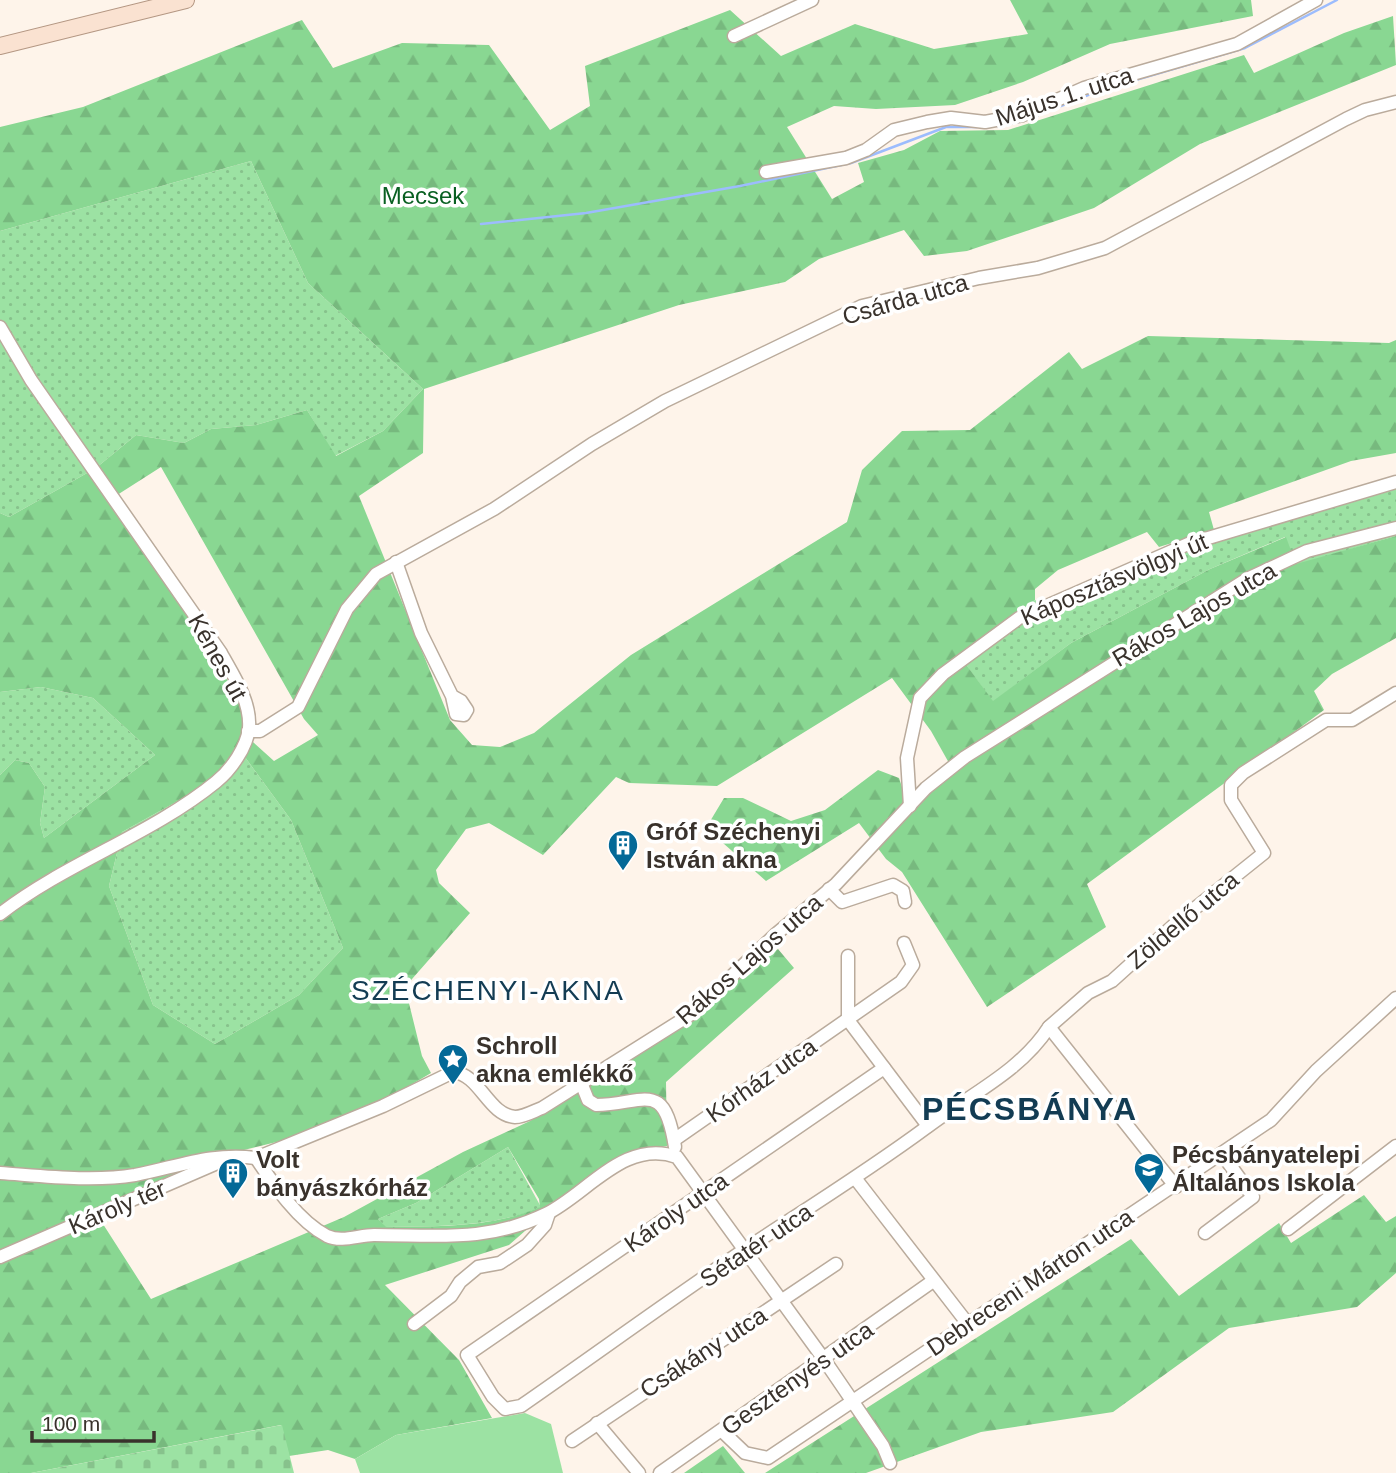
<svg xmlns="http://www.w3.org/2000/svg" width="1396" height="1473" font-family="Helvetica,sans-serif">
<defs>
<pattern id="grass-dots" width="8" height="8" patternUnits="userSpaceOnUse" patternTransform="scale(1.75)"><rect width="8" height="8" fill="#9ce2a3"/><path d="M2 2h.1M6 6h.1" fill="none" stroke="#87c28c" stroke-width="1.8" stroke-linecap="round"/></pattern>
<pattern id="forest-firs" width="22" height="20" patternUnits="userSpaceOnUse" patternTransform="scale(1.75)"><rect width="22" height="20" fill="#89d792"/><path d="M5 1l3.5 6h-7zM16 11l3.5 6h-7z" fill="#77b97e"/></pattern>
<pattern id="cemetery-stones" width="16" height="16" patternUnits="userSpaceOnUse" patternTransform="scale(1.75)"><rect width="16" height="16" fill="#9ce2a3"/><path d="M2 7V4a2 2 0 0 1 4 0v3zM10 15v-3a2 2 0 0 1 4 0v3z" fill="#87c28c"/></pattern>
</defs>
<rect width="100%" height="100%" fill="#fef4ea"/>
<g fill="url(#grass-dots)">
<path d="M251,161L308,283L423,389L383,431L335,456L307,410L256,425L211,429L184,443L136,435L96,468L9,517L0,513V231Z"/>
<path d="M1396,486V536L1296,565L1285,537L1210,569L1071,643L993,702L959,655L1035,600L1047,607L1208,543Z"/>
<path d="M41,687L93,698L155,755L44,838L40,823L45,787L29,763L15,760L0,775V692Z"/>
<path d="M242,753L291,820L343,948L299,995L215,1044L153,1005L109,886L122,832L214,781Z"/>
<path d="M508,1147L541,1207C492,1228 438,1226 385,1227L378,1219L416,1203Z"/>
</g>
<g fill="url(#forest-firs)" fill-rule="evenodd">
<path d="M1010,0H1251L1253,16L1110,44L1023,82L955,105L876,109L834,106L787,127L832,199L864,182L858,163L904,150L940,131L1008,130L1244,55L1254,73L1344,33L1393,16L1396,65L1200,144L1094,208L967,251L924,256L904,230L819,259L785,282L679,305L424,389L423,453L359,496L450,720L472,745L500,747L534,733L631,655L847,522L862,470L902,431L970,430L1069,352L1082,369L1148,336L1389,343L1396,340V453L1351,461L1209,512L1214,530L1159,547L1147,532L1058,570L1035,589V600L959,655L993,701L1071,643L1210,569L1286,537L1296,564L1396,536V638L1332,674L1314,691L1324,710L1087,884L1106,927L987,1007L902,872L886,859L859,823L766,881L706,828L724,798H743L791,821L825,810L878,770L899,778L907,802L949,763L931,731L892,678L717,786L629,783L616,777L543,855L489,823L466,829L436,870L439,883L470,913L405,987L422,1056L431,1073L342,1126L240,1151L94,1210L151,1299L344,1217L463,1152L530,1121L650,1047L778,949L794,968L666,1082L667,1146L635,1151L566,1195L509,1245L385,1285L459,1360L492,1418L396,1435L355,1459L328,1450L289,1456L281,1425L31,1473H0V775L15,760L29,763L45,787L40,823L44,838L155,755L93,698L41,687L0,692V513L9,517L96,468L136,435L184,443L211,429L256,425L307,410L336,456L383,431L423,389L308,283L251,161L0,231V127L83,107L302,20L333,68L402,43L489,45L550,130L590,106L585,66L730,10L781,56L855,24L934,49L1028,34ZM161,467L304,719L318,735L274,761L253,742L237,696L114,497ZM242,753L291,820L343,948L299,995L215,1044L153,1005L109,886L122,832L214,781ZM508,1147L539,1199L540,1207C492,1228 438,1226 386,1227L378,1219L416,1203Z"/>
<path d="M1364,1195L1386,1222L1396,1216V1273L1357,1307L1229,1328L1113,1412L981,1432L866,1473H765L1131,1239L1179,1296L1279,1223L1291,1243Z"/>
<path d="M723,1446L745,1473H684Z"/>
</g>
<path fill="url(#cemetery-stones)" d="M282,1425L294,1473H31Z"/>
<path fill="#9ce2a3" d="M525,1413L551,1424L563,1473H360L355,1459L396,1435Z"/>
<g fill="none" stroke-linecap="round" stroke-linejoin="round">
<g stroke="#9cbcfd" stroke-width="2.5">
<path d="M1031,118L1098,91L1245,48L1337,0"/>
<path d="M997,126L1018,122"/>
<path d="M481,224L586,213L740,186L851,163L946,127H977"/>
</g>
<g stroke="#baab9c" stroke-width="15">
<g id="minor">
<path d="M734,36L812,0"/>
<path d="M766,172L846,158L866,150L894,130L927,122L951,118L985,122L1023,115L1084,88L1237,44L1316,0"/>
<path d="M0,327L31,380L221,653C233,675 251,701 249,728C247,747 231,770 216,782C151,835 67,862 0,914"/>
<path d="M396,562L421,633L452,696L456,714L464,715L467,710L461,701L452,696"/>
<path d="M248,731H260L298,707L347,609L376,574L494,509L592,444L665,401L862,306L979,278L1038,268L1105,248L1346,119L1365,110L1396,102"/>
<path d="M910,806L907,758L920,698L943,674L1019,618L1188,544L1396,482"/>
<path d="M829,889L842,902L893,885L903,891L905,902"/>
<path d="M848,956V1020L928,1126"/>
<path d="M884,1068L467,1355L493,1397L505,1409L521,1406C596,1354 671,1299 747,1248C808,1208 869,1170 927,1127C969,1095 1020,1072 1049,1027"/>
<path d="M582,1085L588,1100L596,1105C645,1104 664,1078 675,1147"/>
<path d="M674,1140L901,982L913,965L904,943"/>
<path d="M256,1158C274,1185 298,1221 327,1236C342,1243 359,1235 374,1235C437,1235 486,1243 546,1214C587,1194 625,1138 677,1157L823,1358L883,1446L890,1463"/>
<path d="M0,1173C43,1176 92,1182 135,1175C177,1167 212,1152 256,1158L383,1106L453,1072C480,1074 488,1115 515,1117C524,1117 534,1111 542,1108L693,1013L776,934L836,884L926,788L965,757L1247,579L1307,551L1396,528"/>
<path d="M855,1178L968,1324"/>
<path d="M1176,1187L1049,1027L1088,993L1112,981L1174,925L1264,853L1231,800V785L1243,773L1326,720H1352L1396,693"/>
<path d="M1288,1229L1396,1146"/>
<path d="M1205,1233L1253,1197L1222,1154"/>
<path d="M0,1257L231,1157"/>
<path d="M414,1324L451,1296L460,1282L478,1267L500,1263L527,1245L545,1225L549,1213"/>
<path d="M597,1423L639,1473"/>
<path d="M722,1431L745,1453L768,1458L1271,1120L1316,1071L1396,998"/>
<path d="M572,1441L836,1264"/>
<path d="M660,1473L933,1281"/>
</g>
</g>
<g stroke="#b49783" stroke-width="18">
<path id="major" d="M0,46L186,0"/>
</g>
<use href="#minor" stroke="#fff" stroke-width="12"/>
<use href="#major" stroke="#fae2d1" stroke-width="16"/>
</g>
<defs>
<g id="building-pin" transform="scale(1.575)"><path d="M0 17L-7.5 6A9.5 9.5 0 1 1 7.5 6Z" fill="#046997" stroke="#fff"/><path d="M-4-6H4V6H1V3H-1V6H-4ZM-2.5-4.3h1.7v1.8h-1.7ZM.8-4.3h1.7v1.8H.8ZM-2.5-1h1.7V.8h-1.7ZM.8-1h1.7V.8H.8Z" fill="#fff"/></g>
<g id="sight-pin" transform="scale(1.575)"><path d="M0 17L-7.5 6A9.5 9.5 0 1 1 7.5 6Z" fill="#046997" stroke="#fff"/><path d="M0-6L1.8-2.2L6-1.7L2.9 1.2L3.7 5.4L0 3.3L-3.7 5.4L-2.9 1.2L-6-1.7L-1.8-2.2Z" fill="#fff"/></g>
<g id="school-pin" transform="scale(1.575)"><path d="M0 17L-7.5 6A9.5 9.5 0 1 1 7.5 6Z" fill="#046997" stroke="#fff"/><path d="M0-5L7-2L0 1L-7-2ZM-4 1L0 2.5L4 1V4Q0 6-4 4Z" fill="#fff"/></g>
</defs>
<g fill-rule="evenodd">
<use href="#building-pin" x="623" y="845"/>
<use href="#sight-pin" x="453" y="1059"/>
<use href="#school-pin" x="1149" y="1168"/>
<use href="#building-pin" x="233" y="1173"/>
</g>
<g text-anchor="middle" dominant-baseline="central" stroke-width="7" stroke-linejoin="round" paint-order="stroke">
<g font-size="24" fill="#39322c" stroke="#fff">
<text transform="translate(1064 96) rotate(-18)">Május 1. utca</text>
<text transform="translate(905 299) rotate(-16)">Csárda utca</text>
<text transform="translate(1114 579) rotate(-23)">Káposztásvölgyi út</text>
<text transform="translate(1194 614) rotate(-30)">Rákos Lajos utca</text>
<text transform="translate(218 657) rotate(61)">Kénes út</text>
<text transform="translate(1183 920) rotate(-40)">Zöldellő utca</text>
<text transform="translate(749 959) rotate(-41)">Rákos Lajos utca</text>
<text transform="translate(761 1080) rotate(-35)">Kórház utca</text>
<text transform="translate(117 1207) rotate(-23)">Károly tér</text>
<text transform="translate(676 1212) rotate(-35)">Károly utca</text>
<text transform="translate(756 1245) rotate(-34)">Sétatér utca</text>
<text transform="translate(1030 1282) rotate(-34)">Debreceni Márton utca</text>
<text transform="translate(703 1352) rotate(-33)">Csákány utca</text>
<text transform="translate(797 1378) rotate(-35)">Gesztenyés utca</text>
</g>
<g font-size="24" fill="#096022" stroke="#fff">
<text x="423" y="195">Mecsek</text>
</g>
<g font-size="24" font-weight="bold" fill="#39322c" stroke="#fff" text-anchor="start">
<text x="646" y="831">Gróf Széchenyi<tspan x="646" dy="28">István akna</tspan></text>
<text x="476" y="1045">Schroll<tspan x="476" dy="28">akna emlékkő</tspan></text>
<text x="1172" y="1154">Pécsbányatelepi<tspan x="1172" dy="28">Általános Iskola</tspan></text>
<text x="256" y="1159">Volt<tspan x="256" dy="28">bányászkórház</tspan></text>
</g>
<g font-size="28" letter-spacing="2" fill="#133c53" stroke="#fff">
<text x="488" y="990">SZÉCHENYI-AKNA</text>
</g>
<g font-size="32" font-weight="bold" letter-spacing="2" fill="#133c53" stroke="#fff">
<text x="1030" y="1109">PÉCSBÁNYA</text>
</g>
</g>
<path d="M32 1431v10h122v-10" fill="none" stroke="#39322c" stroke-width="3.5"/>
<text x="42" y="1431" font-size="21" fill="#39322c" stroke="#ffffff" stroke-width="5" paint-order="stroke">100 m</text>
</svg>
